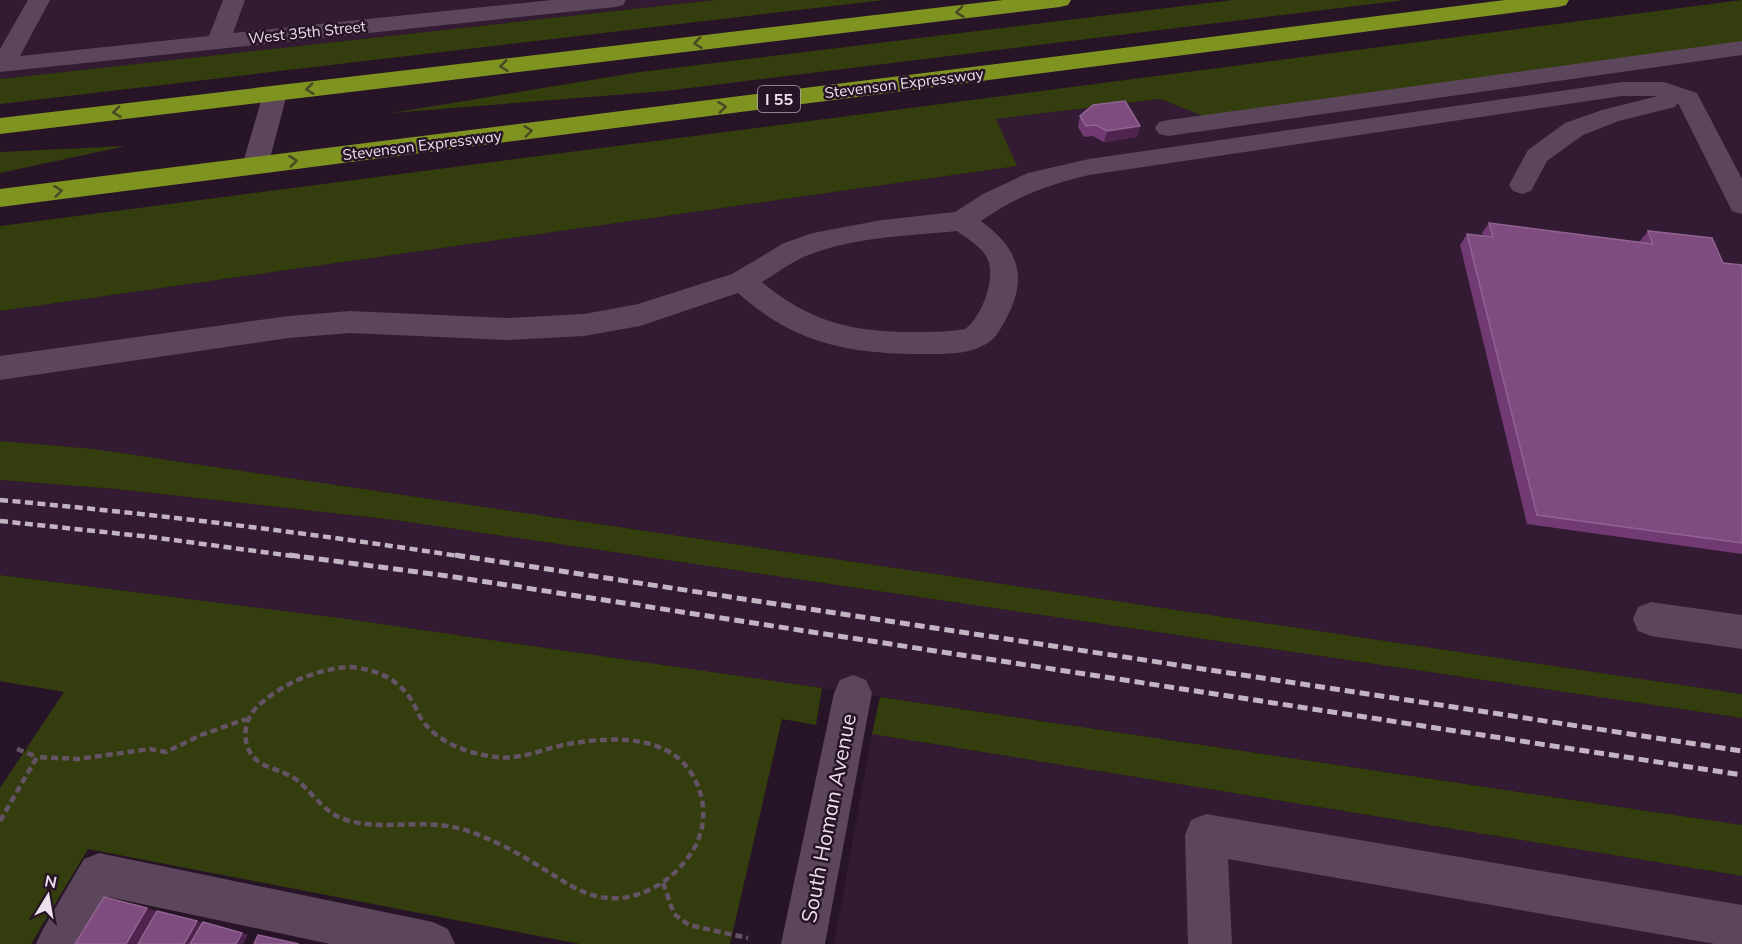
<svg xmlns="http://www.w3.org/2000/svg" width="1742" height="944" font-family="Mulish,sans-serif">
<rect width="100%" height="100%" fill="#271427"/>
<g fill="#331b33">
<path d="M0,0H715L0,79Z"/>
<path d="M1742,44V694L94,449L0,441V311L1017,166L995,119L1160,99L1206,116Z"/>
<path d="M0,480L116,489L395,520L1742,718V825L822,688L347,619L0,575Z"/>
<path d="M872,734L1742,876V944H834Z"/>
</g>
<g fill="#343d0d">
<path d="M715,0H884L0,104V79Z"/>
<path d="M1233,0H1405L665,91L391,113L640,72Z"/>
<path d="M1742,0V44L1206,117L1160,99L996,119L1017,166L0,311V226Z"/>
<path d="M126,146L0,173V152Z"/>
<path d="M0,441L94,449L1742,694V718L395,520L116,489L0,480Z"/>
<path d="M0,575L347,619L822,688L816,725L782,719L730,944H580L88,849L31,944H0V788L64,692L0,681Z"/>
<path d="M880,697L1742,825V876L872,734Z"/>
</g>
<g fill="none" stroke-linecap="round" stroke-linejoin="round">
<g stroke="#645364" stroke-width="4.5" stroke-dasharray="7 4" stroke-linecap="butt">
<path d="M350,667C375,669 398,678 412,701C417,709 419,718 426,725C443,745 471,754 496,757C521,760 540,750 563,745C600,738 658,732 686,766C704,788 709,818 696,845C686,863 671,879 653,888C601,914 573,886 529,860C510,849 489,838 468,831C428,817 389,831 350,821C325,815 316,796 298,781C287,772 274,770 262,764C240,751 241,722 258,706C283,683 317,669 350,667Z"/>
<path d="M17,749L37,757"/>
<path d="M0,821L37,757L78,759L150,749L166,752L201,735L246,719"/>
<path d="M663,883L674,914L689,925L748,938"/>
</g>
<g fill="#5c465b" fill-rule="evenodd">
<path d="M28,0H50L20,56L209,36L223,0H245L233,33L552,0H626L623,5L615,7L0,72V49Z"/>
<path d="M1742,41V55L1168,136L1159,134L1155,128L1159,122L1168,120Z"/>
<path d="M1622,82H1664L1697,93L1742,179V214L1732,211L1678,103L1675,107L1619,121L1583,135L1547,161L1531,191L1522,194L1513,191L1509,185L1528,150L1565,123L1602,110L1658,96H1622L1089,175C1048,185 1016,196 981,221C1018,248 1029,277 1006,319C1001,328 996,339 986,344C968,355 944,354 924,354C849,354 795,344 738,293L640,326L584,336L507,340L350,333L289,338L0,380V356L289,316L350,311L507,318L584,314L638,304L732,274L784,243L813,233L882,220L955,212L983,194L1028,173L1089,159ZM957,231C966,238 979,245 986,256C998,275 982,317 965,329C948,332 930,332 913,332C852,332 810,322 762,282C776,274 791,262 806,256C853,237 907,236 957,231Z"/>
<path d="M275,87L284,89L287,94L268,166L264,172L255,174L246,172L242,166L263,94L266,89Z"/>
<path d="M1651,602L1742,615V649L1651,636L1638,631L1633,619L1638,607Z"/>
<path d="M853,675L866,680L872,693L825,944H781L834,693L840,680Z"/>
<path d="M1206,814L1742,905V944H1715L1228,859L1232,944H1188L1185,835L1191,820Z"/>
<path d="M99,853L433,922L448,929L455,944H330L109,897L82,944H36L43,929L84,859Z"/>
</g>
<g fill="#7f9321" fill-rule="evenodd">
<path d="M1003,0H1071L1068,5L1060,7L0,134V118Z"/>
<path d="M1505,0H1569L1566,5L1558,7L0,207V189Z"/>
</g>
<g stroke="#c2b4c2" stroke-width="4.5" stroke-dasharray="8 4.5" stroke-linecap="butt">
<path d="M0,500C156,514 310,533 465,557"/>
<path d="M0,521L151,537L300,557"/>
</g>
<g stroke="#c2b4c2" stroke-width="5" stroke-dasharray="10 5" stroke-linecap="butt">
<path d="M289,555L448,576L1742,775"/>
<path d="M455,555L1742,751"/>
</g>
</g>
<g fill="#713a72">
<path d="M1080,116L1140,126L1137,137L1104,142L1093,136L1084,137L1078,127Z"/>
<path d="M1489,223L1639,242L1648,231L1723,263L1742,265V554L1527,524L1460,245L1467,234L1483,236L1482,233Z"/>
</g>
<g fill="#4e244f">
<path d="M1140,126L1137,137L1104,142L1107,131Z"/>
<path d="M147,908L160,912L142,944H126Z"/>
<path d="M197,921L203,923L191,944H184Z"/>
<path d="M242,933L248,935L243,944H236Z"/>
</g>
<g fill="#7f4c7f" stroke="#906391" stroke-width="1.5">
<path d="M1125,101L1140,126L1107,131L1096,125L1086,126L1080,116L1093,105Z"/>
<path d="M1489,223L1653,244L1648,231L1712,238L1723,263L1742,265V543L1537,515L1467,234L1493,237Z"/>
<path d="M104,897L147,908L126,944H75Z"/>
<path d="M157,911L197,921L184,944H138Z"/>
<path d="M203,922L242,933L236,944H190Z"/>
<path d="M258,935L299,944H254Z"/>
</g>
<defs><path id="oneway-chevron" d="M-2-3.5L2.5 0L-2 3.5" fill="none" stroke-width="1.6" stroke-linecap="round" stroke-linejoin="round" transform="scale(1.5)"/></defs>
<g stroke="#4a4725">
<use href="#oneway-chevron" transform="translate(960 12) rotate(173)"/>
<use href="#oneway-chevron" transform="translate(698 43) rotate(173)"/>
<use href="#oneway-chevron" transform="translate(504 66) rotate(173)"/>
<use href="#oneway-chevron" transform="translate(310 89) rotate(173)"/>
<use href="#oneway-chevron" transform="translate(722 107) rotate(-7)"/>
<use href="#oneway-chevron" transform="translate(117 112) rotate(173)"/>
<use href="#oneway-chevron" transform="translate(528 131) rotate(-7)"/>
<use href="#oneway-chevron" transform="translate(293 161) rotate(-7)"/>
<use href="#oneway-chevron" transform="translate(58 191) rotate(-7)"/>
</g>
<g text-anchor="middle" dominant-baseline="central" stroke-width="5" stroke-linejoin="round" paint-order="stroke">
<g font-size="15" fill="#ede0ed" stroke="#271427">
<text transform="translate(307 32) rotate(-6)">West 35th Street</text>
<text transform="translate(904 83) rotate(-7)">Stevenson Expressway</text>
<text transform="translate(422 145) rotate(-7)">Stevenson Expressway</text>
</g>
<rect fill="#271427" stroke="#b2a3b2" stroke-width="1.5" x="758" y="86" width="42" height="26" rx="4.5"/>
<g font-size="16" font-weight="bold" fill="#ede0ed">
<text x="779" y="99">I 55</text>
</g>
<g font-size="21" fill="#ede0ed" stroke="#271427">
<text transform="translate(828 818) rotate(-79)">South Homan Avenue</text>
</g>
</g>
<g transform="translate(48 896) rotate(11)" stroke="#271427" stroke-width="4.5" paint-order="stroke">
<path d="M0-4.5L10 22L0 15L-10 22Z" fill="#ede0ed"/>
<text y="-9" font-size="16" font-weight="bold" text-anchor="middle" fill="#ede0ed">N</text>
</g>
</svg>
